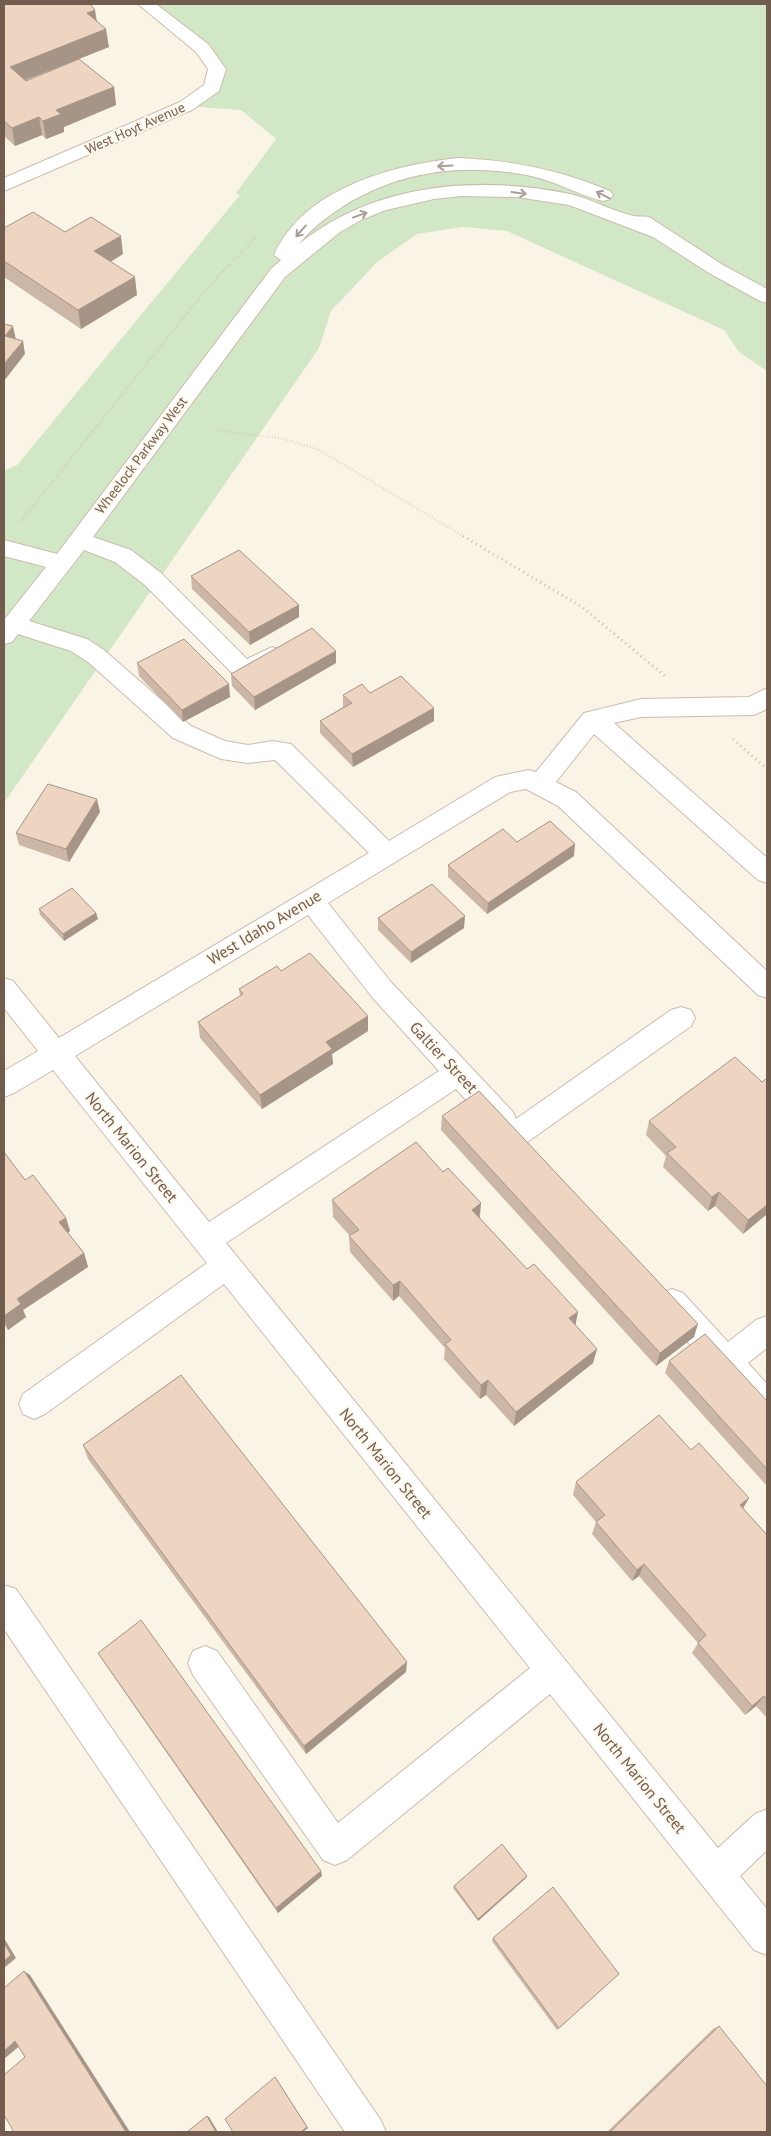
<svg xmlns="http://www.w3.org/2000/svg" width="771" height="2136" font-family="'PT Sans',sans-serif">
<rect width="100%" height="100%" fill="#faf4e7"/>
<path fill="#d2e7c6" d="M146,4H767V371L739,352L724,330L507,231L462,227L417,234L377,262L331,311L319,348L4,803V471L17,465L240,195L236,193L276,139L241,110L186,106L213,87L217,69L182,31Z"/>
<g fill="none" stroke-linecap="round" stroke-linejoin="round">
<g stroke="#cbbcae" stroke-width="2">
<g id="minor">
<path d="M138,4H156L208,44L226,69L219,91L192,110L4,191V178L180,102L204,85L208,69L196,52Z"/>
<path d="M458,158C512,160 560,170 610,191L613,195L610,199L603,201C578,195 556,181 531,176C464,162 396,171 339,209C324,219 310,230 299,244C374,183 477,175 570,194C592,199 613,212 634,216C639,217 644,216 649,217L723,265L767,289V303L760,301L709,273L653,237L569,205L517,197L461,196L434,199L386,210L361,220L340,232L285,277L93,537L131,550L161,573L247,659L272,647L280,650L284,656C279,664 253,680 244,680C241,680 238,678 236,677L145,585L115,562L84,550L29,621L87,639L104,650L191,726L225,741L248,745L272,741L291,744L389,841L495,777L529,770L536,772L584,713L641,699L749,697L767,688V709L754,715L641,717L614,723L767,858V883L758,880L594,734L556,782L576,792L767,971V998L758,995L558,806L526,789L510,792L328,903L390,981L513,1112L516,1119L671,1010L681,1007L691,1010L695,1018L691,1026L526,1143L516,1146L506,1143L502,1133L493,1130L456,1089L226,1243L718,1848L755,1814L767,1809V1850L740,1876L767,1909V1955L754,1950L550,1694L347,1860L335,1865L323,1860L193,1675L188,1663L193,1651L205,1646L217,1651L338,1823L530,1668L224,1284L45,1414L34,1419L23,1414L19,1404L23,1394L207,1263L53,1070L14,1093L4,1097V1071L38,1051L4,1008V978L13,981L59,1038L369,853L275,760L248,763L221,759L173,738L88,662L71,651L18,634L12,642L4,644V620L46,567L4,556V540L57,554L271,269L281,260L274,255C304,188 393,165 458,158ZM308,915L372,997L439,1071L209,1222L75,1056Z"/>
<path d="M672,1289L683,1293L728,1342L756,1320L767,1316V1348L748,1363L767,1384V1420L756,1416L661,1313L657,1303L661,1293Z"/>
<path d="M4,1585L16,1589L380,2119L386,2132H345L4,1629Z"/>
</g>
</g>
<g stroke="#d2b9a4" stroke-width="2.5" stroke-dasharray="0.5 2.5" stroke-linecap="butt">
<path d="M216,430L280,438L317,449L465,537"/>
<path d="M21,521L208,287L257,236"/>
</g>
<g stroke="#d2b9a4" stroke-width="3" stroke-dasharray="1 4" stroke-linecap="butt">
<path d="M463,536L582,607L665,676"/>
<path d="M733,739L767,769"/>
</g>
<use href="#minor" fill="#fff" fill-rule="evenodd"/>
</g>
<g fill="#ccb7a6">
<path d="M4,4L97,21L109,47L26,80L114,87L116,105L64,127V132L46,139L42,135L15,146L4,136Z"/>
<path d="M4,228L65,232L123,254L111,262L137,295L81,329L4,277Z"/>
<path d="M191,576L299,605V617L250,645L192,589Z"/>
<path d="M336,651V663L255,710L232,686L231,674Z"/>
<path d="M137,663L230,697L183,722L139,676Z"/>
<path d="M370,693L434,708V721L353,767L320,733V721L343,707V695Z"/>
<path d="M100,812L69,862L19,845L16,833Z"/>
<path d="M517,842L574,856L487,914L448,877V865Z"/>
<path d="M39,909L96,913L98,919L64,941L40,915Z"/>
<path d="M378,918L464,928L411,963L378,930Z"/>
<path d="M281,971L368,1031L332,1054L333,1064L262,1109L200,1038L198,1022L240,996L239,989Z"/>
<path d="M767,1078V1214L743,1234L715,1206L708,1211L663,1167L666,1156L646,1135L649,1121L762,1082Z"/>
<path d="M442,1116L694,1337L656,1366L441,1130Z"/>
<path d="M4,1152L25,1180L66,1218L70,1231L68,1233L84,1253L88,1267L23,1310L26,1317L8,1330L4,1324Z"/>
<path d="M443,1172L481,1203L480,1218L527,1269L578,1312L575,1325L597,1349L593,1363L514,1426L486,1395L480,1399L444,1359L445,1348L399,1296L393,1301L350,1252L349,1236H350L333,1217L332,1200Z"/>
<path d="M669,1361L767,1401V1486L665,1373Z"/>
<path d="M83,1445L406,1672L306,1754L88,1459Z"/>
<path d="M691,1450L749,1498L743,1508L767,1535V1718L756,1706L745,1715L692,1653L698,1643L639,1576L632,1581L592,1534L596,1522L573,1495L576,1482Z"/>
<path d="M98,1653L322,1876L278,1913L103,1661Z"/>
<path d="M527,1876L526,1878L478,1921L453,1888L454,1886Z"/>
<path d="M493,1938L619,1974L557,2030L492,1941Z"/>
<path d="M719,2026L767,2132H607L713,2029Z"/>
</g>
<g fill="#a69587">
<path d="M95,10L98,28L87,13Z"/>
<path d="M106,29L109,47L13,85L10,67Z"/>
<path d="M114,87L116,105L64,127V132L46,139L43,121L56,110Z"/>
<path d="M39,117L42,135L15,146L12,128Z"/>
<path d="M121,236L123,254L97,269L94,251Z"/>
<path d="M135,277L137,295L81,329L78,310Z"/>
<path d="M13,326L16,340L5,336Z"/>
<path d="M23,341L25,354L4,381V364Z"/>
<path d="M299,605V617L250,645L249,632Z"/>
<path d="M336,651V663L255,710L254,697Z"/>
<path d="M229,684L230,697L183,722L182,710Z"/>
<path d="M434,708V721L353,767L352,754Z"/>
<path d="M97,799L100,812L69,862L66,849Z"/>
<path d="M575,844L574,856L487,914L488,903Z"/>
<path d="M96,913L98,919L64,941L63,934Z"/>
<path d="M465,916L464,928L411,963V952Z"/>
<path d="M368,1016V1031L332,1054L333,1064L262,1109L260,1095L326,1042Z"/>
<path d="M719,1192L715,1206L708,1211L712,1197Z"/>
<path d="M481,1203L479,1220L472,1210Z"/>
<path d="M767,1205V1214L743,1234L748,1220Z"/>
<path d="M66,1218L70,1231L64,1236L59,1222Z"/>
<path d="M84,1253L88,1267L23,1310L26,1317L8,1330L4,1319V1316L17,1299Z"/>
<path d="M400,1281L399,1296L393,1301V1285Z"/>
<path d="M578,1312L575,1327L569,1318Z"/>
<path d="M698,1324L694,1337L656,1366L660,1353Z"/>
<path d="M597,1349L593,1363L514,1426L516,1412Z"/>
<path d="M488,1380L486,1395L480,1399L481,1385Z"/>
<path d="M749,1498L742,1510L740,1505Z"/>
<path d="M644,1564L639,1576L632,1581L637,1570Z"/>
<path d="M407,1662L406,1672L306,1754L304,1746Z"/>
<path d="M764,1696L756,1706L745,1715L752,1706Z"/>
<path d="M321,1871L322,1876L278,1913L276,1908Z"/>
<path d="M527,1876L526,1878L478,1921V1919Z"/>
<path d="M4,1938L16,1958L4,1968Z"/>
<path d="M24,1971L30,1975L130,2132H126Z"/>
<path d="M15,2041L22,2044L4,2059V2051Z"/>
<path d="M275,2077L308,2128L303,2132H301Z"/>
<path d="M207,2116L209,2117L218,2132H216Z"/>
</g>
<g fill="#edd5c1" stroke="#a69587">
<path d="M4,4H90L95,10L87,13L106,29L10,67L26,81L79,59L114,87L56,110L61,114L43,121L39,117L12,128L4,121Z"/>
<path d="M33,212L65,232L91,217L121,236L94,251L135,277L78,310L4,261V228Z"/>
<path d="M4,324L13,326L5,336L23,341L4,364Z"/>
<path d="M239,550L299,605L249,632L191,576Z"/>
<path d="M312,628L336,651L254,697L231,674Z"/>
<path d="M184,639L229,684L182,710L137,663Z"/>
<path d="M401,676L434,708L352,754L320,721L352,703L343,695L362,684L370,693Z"/>
<path d="M48,784L97,799L66,849L16,833Z"/>
<path d="M550,821L575,844L488,903L448,865L503,829L517,842Z"/>
<path d="M432,884L465,916L411,952L378,918Z"/>
<path d="M72,888L96,913L63,934L39,909Z"/>
<path d="M310,953L368,1016L326,1042L332,1049L260,1095L198,1022L243,994L239,989L277,966L281,971Z"/>
<path d="M735,1057L762,1082L767,1078V1205L748,1220L719,1192L712,1197L667,1153L676,1147L649,1121Z"/>
<path d="M479,1091L698,1324L660,1353L442,1116Z"/>
<path d="M416,1142L443,1172L448,1168L481,1203L472,1210L527,1269L534,1264L578,1312L569,1318L597,1349L516,1412L488,1380L481,1385L445,1344L451,1340L400,1281L393,1285L349,1236L359,1230L332,1200Z"/>
<path d="M4,1152L25,1180L33,1175L66,1218L59,1222L84,1253L17,1299L21,1304L4,1316Z"/>
<path d="M705,1334L767,1401V1469L669,1361Z"/>
<path d="M181,1375L407,1662L304,1746L83,1445Z"/>
<path d="M659,1415L691,1450L699,1443L749,1498L740,1505L767,1535V1700L764,1696L752,1706L698,1643L706,1635L644,1564L637,1570L596,1522L605,1515L576,1482Z"/>
<path d="M141,1620L321,1871L276,1908L98,1653Z"/>
<path d="M502,1844L527,1876L478,1919L454,1886Z"/>
<path d="M553,1887L619,1974L559,2028L493,1938Z"/>
<path d="M4,1943L11,1955L4,1961Z"/>
<path d="M24,1971L126,2132H14L4,2115V2075L25,2057L15,2041L4,2051V1988Z"/>
<path d="M719,2026L767,2086V2132H610Z"/>
<path d="M275,2077L307,2127L301,2132H233L225,2119Z"/>
<path d="M207,2116L216,2132H187Z"/>
</g>
<defs><path id="oneway-shaft" d="M-6 0H5M1.5-3L5.5 0L1.5 3" fill="none" stroke-width="1.6" stroke-linecap="round" stroke-linejoin="round" transform="scale(1.25)"/></defs>
<g stroke="#aa9d95">
<use href="#oneway-shaft" transform="translate(445 166) rotate(177)"/>
<use href="#oneway-shaft" transform="translate(519 193) rotate(8)"/>
<use href="#oneway-shaft" transform="translate(603 195) rotate(-153)"/>
<use href="#oneway-shaft" transform="translate(360 215) rotate(-20)"/>
<use href="#oneway-shaft" transform="translate(301 231) rotate(131)"/>
</g>
<g text-anchor="middle" dominant-baseline="central" stroke-width="4" stroke-linejoin="round" paint-order="stroke">
<g font-size="14" fill="#725c4e" stroke="#fdf8ed">
<text transform="translate(135 128) rotate(-24)">West Hoyt Avenue</text>
<text transform="translate(141 455) rotate(-53)">Wheelock Parkway West</text>
</g>
<g font-size="16" fill="#725c4e" stroke="#fdf8ed">
<text transform="translate(264 927) rotate(-31)">West Idaho Avenue</text>
<text transform="translate(444 1057) rotate(47)">Galtier Street</text>
<text transform="translate(132 1147) rotate(51)">North Marion Street</text>
<text transform="translate(386 1463) rotate(51)">North Marion Street</text>
<text transform="translate(640 1778) rotate(51)">North Marion Street</text>
</g>
</g>
<rect width="771" height="2136" fill="none" stroke="#725c4e" stroke-width="10"/>
</svg>
